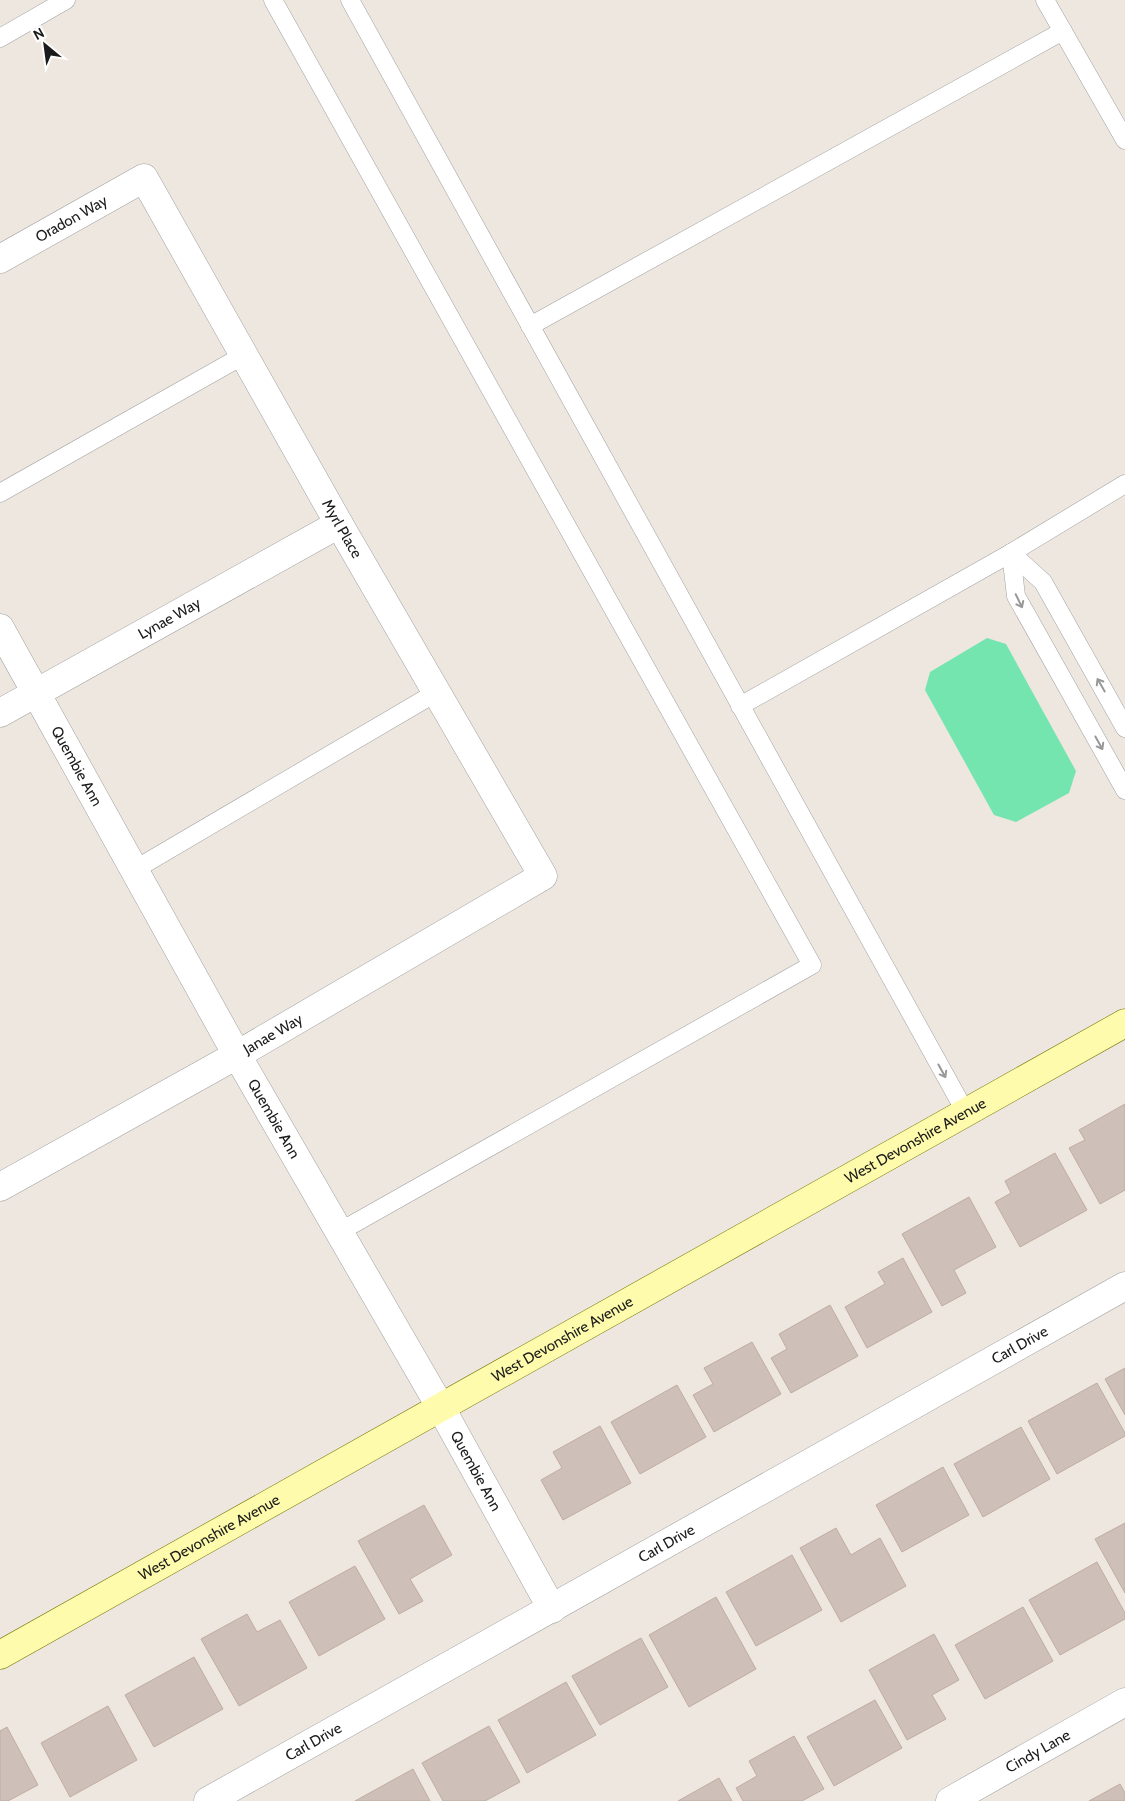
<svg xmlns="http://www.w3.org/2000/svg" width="1125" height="1801" font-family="Cabin,sans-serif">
<rect width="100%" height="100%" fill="#eee7df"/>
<path fill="#75e5af" d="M987,638L1006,644L1076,771L1069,793L1016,822L994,815L925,690L930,672Z"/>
<g fill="#cec0b8" stroke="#c0aca1">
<path d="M1125,1104V1190L1100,1204L1069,1148L1085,1140L1079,1130Z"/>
<path d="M1055,1153L1087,1210L1020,1247L995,1202L1011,1193L1005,1181Z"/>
<path d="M969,1197L996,1247L954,1270L966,1293L942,1306L902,1234Z"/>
<path d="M903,1258L932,1312L867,1348L845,1307L885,1284L878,1272Z"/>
<path d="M830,1305L858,1356L791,1393L771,1358L787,1349L779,1334Z"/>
<path d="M752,1342L781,1394L714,1432L693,1395L713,1384L704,1368Z"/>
<path d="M1125,1368V1415L1105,1379Z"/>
<path d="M1097,1383L1125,1433V1436L1057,1474L1028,1421Z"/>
<path d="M677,1385L706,1437L640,1474L611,1422Z"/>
<path d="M600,1426L631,1483L563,1520L541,1480L562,1468L553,1452Z"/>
<path d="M1021,1427L1050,1479L983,1517L954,1464Z"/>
<path d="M943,1467L969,1515L902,1552L876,1505Z"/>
<path d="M424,1505L452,1555L410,1579L423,1601L399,1614L358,1541Z"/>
<path d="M1125,1523V1593L1095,1539Z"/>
<path d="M836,1528L851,1555L880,1538L906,1586L841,1622L800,1548Z"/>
<path d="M792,1555L822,1610L756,1646L726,1592Z"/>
<path d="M1097,1562L1125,1613V1619L1060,1655L1029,1600Z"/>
<path d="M355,1566L385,1619L319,1656L289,1602Z"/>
<path d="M716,1597L756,1669L689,1707L649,1635Z"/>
<path d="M1023,1607L1053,1661L985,1699L955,1645Z"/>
<path d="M247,1614L257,1632L280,1620L307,1668L239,1706L201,1639Z"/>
<path d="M934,1634L959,1680L932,1695L946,1719L907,1740L869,1670Z"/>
<path d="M641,1638L668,1687L600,1725L572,1676Z"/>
<path d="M194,1657L223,1709L154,1747L125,1695Z"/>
<path d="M566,1682L596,1735L527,1773L498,1720Z"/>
<path d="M875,1700L902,1748L834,1786L807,1737Z"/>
<path d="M108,1706L137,1760L70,1797L41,1743Z"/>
<path d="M489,1726L520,1782L485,1801H443L422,1763Z"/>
<path d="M7,1727L38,1785L8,1801H0V1731Z"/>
<path d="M794,1736L824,1789L802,1801H743L736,1788L757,1776L749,1761Z"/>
<path d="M413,1769L430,1801H355Z"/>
<path d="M719,1778L732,1801H678Z"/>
<path d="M1120,1784L1125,1793V1801H1089Z"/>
</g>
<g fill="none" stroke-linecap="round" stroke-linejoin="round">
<g stroke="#a2a2a2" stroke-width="19">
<g id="lane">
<path d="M273,0L812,965L339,1232"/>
<path d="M350,0L966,1113"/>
<path d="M1045,0L1125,140"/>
<path d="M0,38L66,0"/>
<path d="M530,326L1063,31"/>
<path d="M0,493L244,355"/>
<path d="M1011,553L1016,596L1125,790"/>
<path d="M1011,553L1043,582L1125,728"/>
<path d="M740,706L1011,553L1125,484"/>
<path d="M134,870L437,692"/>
</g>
</g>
<g stroke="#a2a2a2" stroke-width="29">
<g id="street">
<path id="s1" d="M0,259L144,178L339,524L543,876L237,1055L0,1187"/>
<path id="s2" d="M0,628L237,1055L441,1408L552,1609"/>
<path id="s3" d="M0,713L339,524"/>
<path id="s4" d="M208,1801L1125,1286"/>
<path id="s5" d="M950,1801L1125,1702"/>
</g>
</g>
<g stroke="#727400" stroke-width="29">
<g id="secondary">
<path id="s6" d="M0,1655L1125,1023"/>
</g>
</g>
<use href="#lane" stroke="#fff" stroke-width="18"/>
<use href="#street" stroke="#fff" stroke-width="28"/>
<use href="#secondary" stroke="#fefbac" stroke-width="28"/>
</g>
<defs><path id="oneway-shaft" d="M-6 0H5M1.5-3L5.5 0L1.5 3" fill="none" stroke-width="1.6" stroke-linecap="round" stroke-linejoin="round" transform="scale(1.25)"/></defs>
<g stroke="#989898">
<use href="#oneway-shaft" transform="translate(1019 601) rotate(64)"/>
<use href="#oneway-shaft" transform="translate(1101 685) rotate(-120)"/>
<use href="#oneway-shaft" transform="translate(1099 743) rotate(61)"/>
<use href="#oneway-shaft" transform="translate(942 1071) rotate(61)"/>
</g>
<g text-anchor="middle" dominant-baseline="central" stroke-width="4.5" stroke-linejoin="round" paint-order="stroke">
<g font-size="15" fill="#1b1b1b" stroke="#fff">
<text stroke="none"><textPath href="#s1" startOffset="82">Oradon Way</textPath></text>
<text stroke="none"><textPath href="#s1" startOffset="568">Myrl Place</textPath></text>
<text stroke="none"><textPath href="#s3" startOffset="194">Lynae Way</textPath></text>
<text stroke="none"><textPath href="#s2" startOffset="158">Quembie Ann</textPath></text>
<text transform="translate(273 1034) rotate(-30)">Janae Way</text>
<text stroke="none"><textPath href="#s2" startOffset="562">Quembie Ann</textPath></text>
<text stroke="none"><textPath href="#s6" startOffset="1050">West Devonshire Avenue</textPath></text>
<text stroke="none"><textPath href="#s6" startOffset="645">West Devonshire Avenue</textPath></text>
<text stroke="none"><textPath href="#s4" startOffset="931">Carl Drive</textPath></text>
<text stroke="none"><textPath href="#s2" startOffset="968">Quembie Ann</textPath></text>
<text stroke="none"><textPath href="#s6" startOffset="240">West Devonshire Avenue</textPath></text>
<text stroke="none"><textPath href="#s4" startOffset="526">Carl Drive</textPath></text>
<text stroke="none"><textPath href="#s4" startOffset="121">Carl Drive</textPath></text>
<text stroke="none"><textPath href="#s5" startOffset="101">Cindy Lane</textPath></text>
</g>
</g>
<g transform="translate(45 45) rotate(331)" stroke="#ffffff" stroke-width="4" paint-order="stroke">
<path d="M0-4L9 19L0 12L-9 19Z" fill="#1b1b1b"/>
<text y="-8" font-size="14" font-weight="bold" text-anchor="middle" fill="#1b1b1b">N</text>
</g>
</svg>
